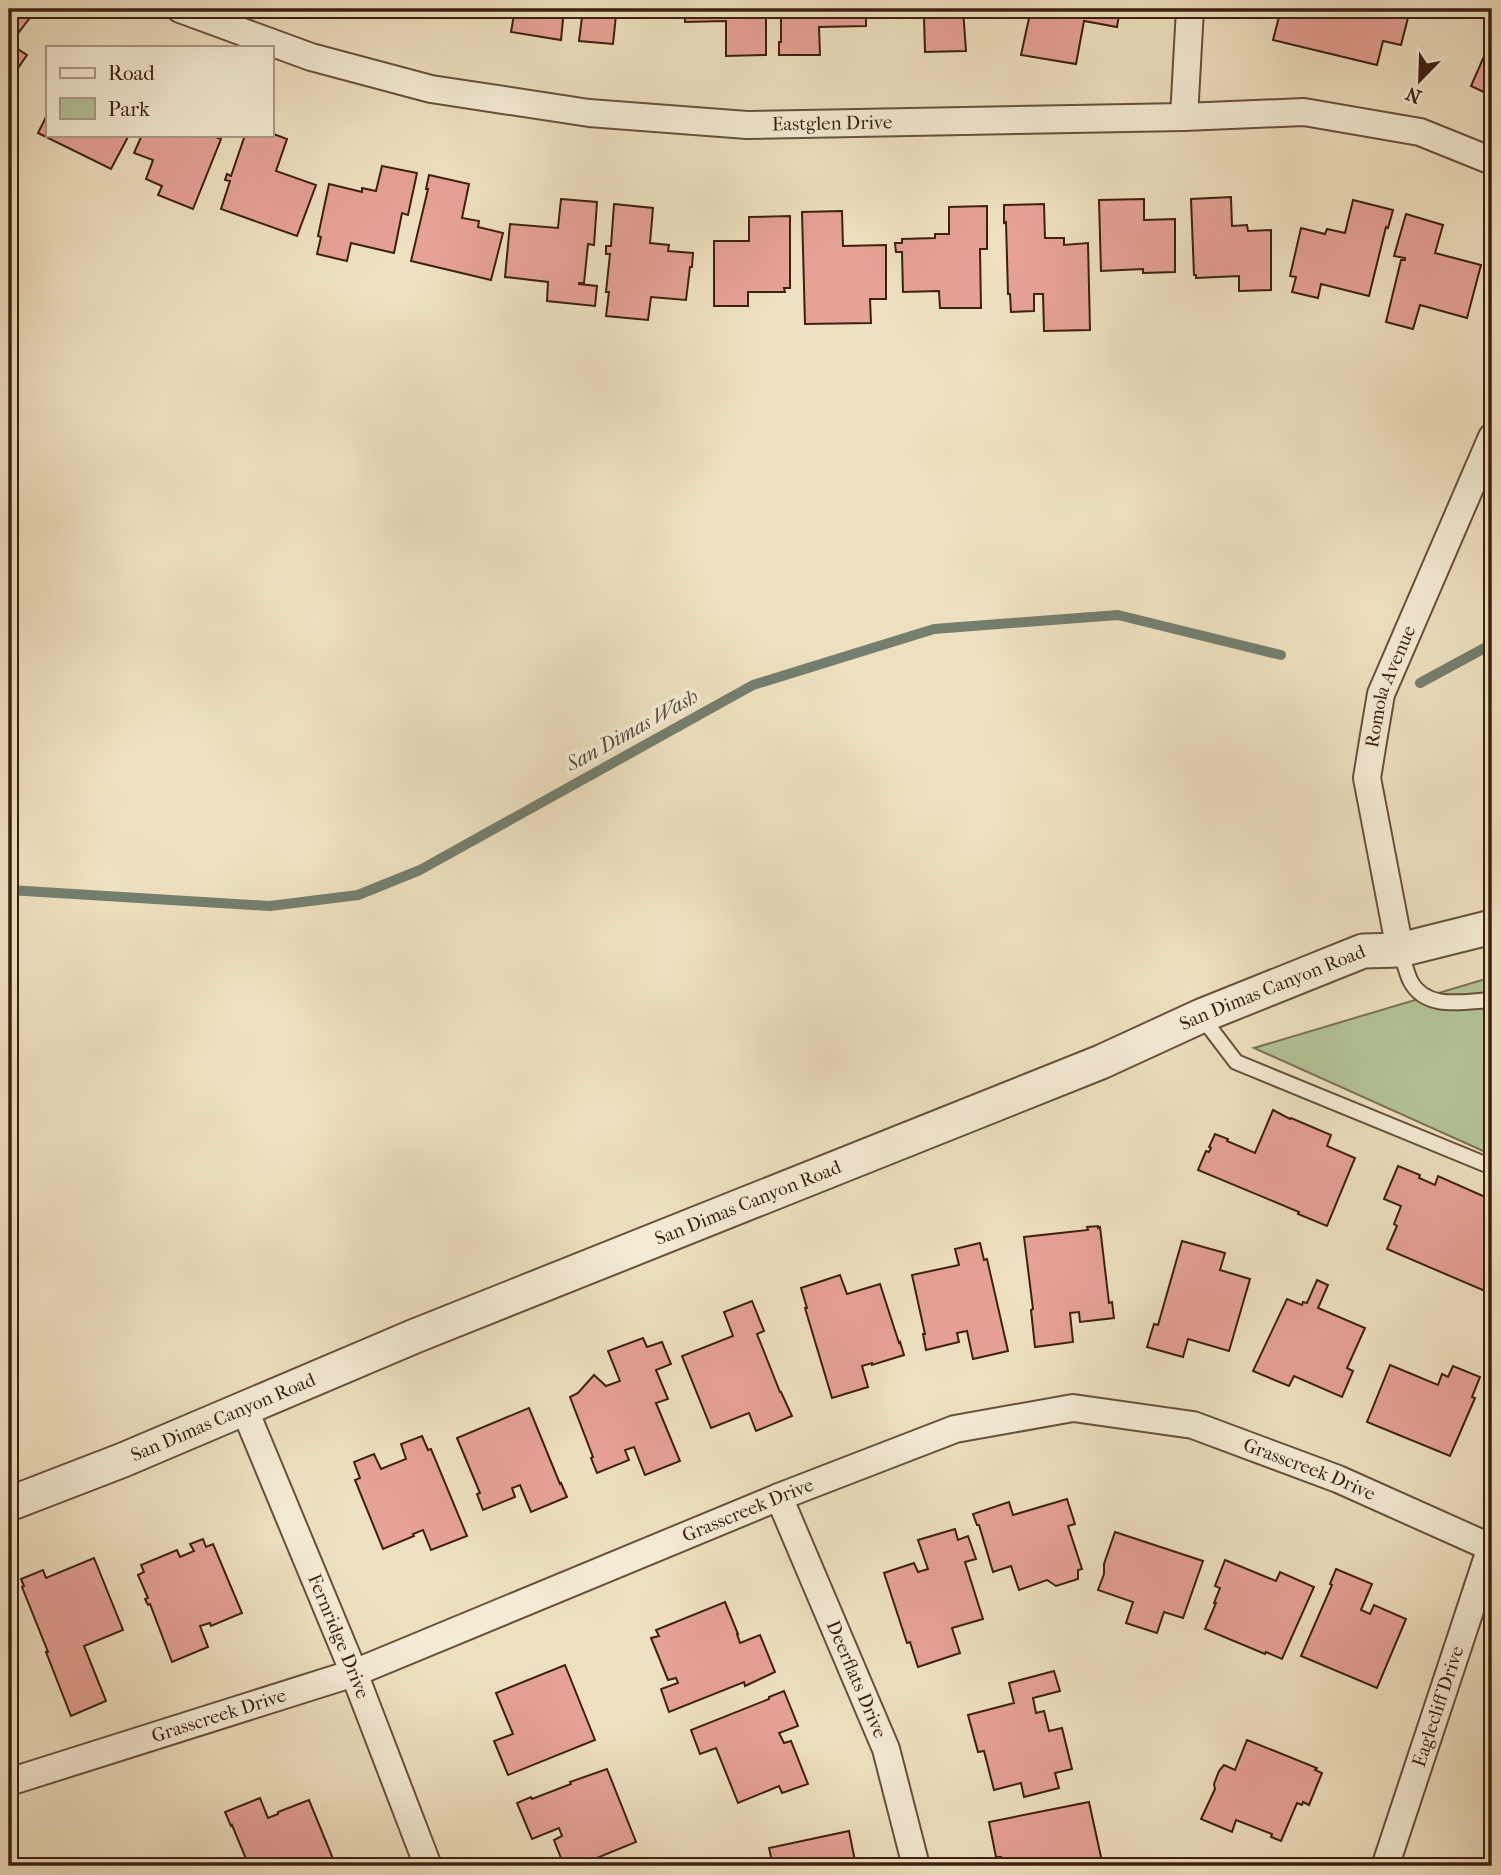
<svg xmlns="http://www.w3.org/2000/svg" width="1501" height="1875" font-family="'IM FELL French Canon',serif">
<rect width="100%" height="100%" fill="#efe1c0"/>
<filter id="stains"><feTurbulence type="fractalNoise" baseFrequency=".00286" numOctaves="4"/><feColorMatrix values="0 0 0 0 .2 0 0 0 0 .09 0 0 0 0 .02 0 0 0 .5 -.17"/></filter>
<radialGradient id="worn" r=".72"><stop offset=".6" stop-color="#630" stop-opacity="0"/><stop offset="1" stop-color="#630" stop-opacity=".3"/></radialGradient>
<path fill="#b3c497" stroke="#787254" stroke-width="2" d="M1492,977V1155L1254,1048Z"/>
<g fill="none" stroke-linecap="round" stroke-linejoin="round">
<g stroke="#747f6f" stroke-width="10">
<path d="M1420,683L1492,644"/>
<path d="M9,890L270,906L358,895L420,870L753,685L934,629L1118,615L1281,655"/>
</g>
</g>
<g fill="#e7a297" stroke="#3c2011" stroke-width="2">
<path d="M9,9H24L32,15L10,44L27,55L9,81Z"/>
<path d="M515,9H564L561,40L511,32Z"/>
<path d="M583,9H668V13L632,10L631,16L616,15L613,44L579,41Z"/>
<path d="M685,9H766V55L726,56V21L685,22Z"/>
<path d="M789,9H866V26L819,27L820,55H779V42H781V11H789Z"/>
<path d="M881,9H963L966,51L925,52L924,18H906V13H881Z"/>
<path d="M1031,9H1120L1117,27L1084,21L1076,64L1021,55Z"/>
<path d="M1281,9H1405L1410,10L1401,45L1383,41L1377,65L1273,40Z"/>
<path d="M1485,54L1492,57V96L1471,86Z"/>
<path d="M47,115V135H129L111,169L38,133Z"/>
<path d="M271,133L287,139L276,171L316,185L297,236L221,209L230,181L225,180L227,174L231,176L245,135H271Z"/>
<path d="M142,135H210L221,139L193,209L158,195L162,186L146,179L153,160L134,153Z"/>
<path d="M382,166L417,173L408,215L402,213L394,253L351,243L347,261L317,254L321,237L318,236L329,184L362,192V188L376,191Z"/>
<path d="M429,175L469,184L462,218L479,221L478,227L503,233L491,280L411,261L428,189H426Z"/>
<path d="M1231,197L1232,226L1247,225L1248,231L1271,230V290L1239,291V276L1196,278V275H1194L1191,199Z"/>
<path d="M561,199L597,202L594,245L588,244L584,283H579V284L597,286L595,306L547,301L548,282L505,277L510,224L558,228Z"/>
<path d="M1144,199V220L1175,219V272L1143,273V269L1101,271L1099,200Z"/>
<path d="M1353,200L1393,210L1388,228L1386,227L1369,296L1321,284L1318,298L1292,292L1296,277L1290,276L1301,228L1325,234L1327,229L1345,233Z"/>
<path d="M614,204L653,208L650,243L669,245L668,251L693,253L692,267H690L686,300L651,297L648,320L606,316L609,292H606L610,254H606V246H611Z"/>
<path d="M1044,204L1045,238H1064V245L1088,243L1090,330L1044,331L1043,294H1034V311L1011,312L1010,294H1008L1006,222L1004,223V205Z"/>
<path d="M987,206V249H980L981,308H940L939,291L903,292L902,252H896L895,243H902V239L935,238V234H949V207Z"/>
<path d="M842,211L843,246L886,245V299H870L871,323L805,324L802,212Z"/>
<path d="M1406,214L1443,225L1435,253L1481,265L1467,318L1420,305L1413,329L1386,322L1401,260H1405V258L1394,256Z"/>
<path d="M790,216V288H784L785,292H748V306H714V241H749V217Z"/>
<path d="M1273,1110L1290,1119L1291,1118L1331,1135L1327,1146L1355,1158L1327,1226L1298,1214L1299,1212L1198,1170L1206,1151L1209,1152L1211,1148L1209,1147L1215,1134L1228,1139L1227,1141L1255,1153Z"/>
<path d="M1398,1166L1420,1175L1419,1178L1435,1185L1438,1176L1492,1200V1294L1387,1249L1397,1226L1394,1224L1401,1206L1384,1199Z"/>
<path d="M1098,1226V1228L1100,1227L1109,1303L1112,1302L1114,1318L1080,1322L1079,1312L1070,1313L1073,1342L1035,1347L1031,1310L1033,1309L1024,1237L1088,1230L1087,1227Z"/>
<path d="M1182,1241L1225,1253L1220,1270L1250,1279L1229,1351L1188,1339L1183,1357L1147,1347L1154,1324L1158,1325Z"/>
<path d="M980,1243L984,1260L987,1259L1008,1351L973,1359L967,1331L957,1333L959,1342L926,1350L923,1334H925L912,1275L959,1265L955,1249Z"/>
<path d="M840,1275L847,1294L880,1284L899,1343L900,1342L904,1355L872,1365V1363L862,1366L868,1387L832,1398L805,1308H807L801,1288Z"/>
<path d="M1317,1280L1328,1285L1318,1308L1365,1328L1347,1368L1353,1371L1342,1397L1294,1376L1289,1386L1253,1371L1287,1299L1302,1305L1303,1302L1307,1303Z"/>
<path d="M752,1301L764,1331L757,1334L780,1392H781L792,1416L756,1431L749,1413L711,1428L682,1356L733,1336L724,1312Z"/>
<path d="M643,1338L647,1347L662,1342L671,1364L656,1370L668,1399L656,1403L680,1461L645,1475L634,1447L625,1450L629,1460L597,1473L591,1458L593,1457L570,1397L578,1393L594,1375L606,1386L620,1381L608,1351Z"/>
<path d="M1390,1365L1438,1385L1442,1374L1448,1377L1453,1366L1480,1377L1472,1397L1475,1398L1450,1456L1367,1422Z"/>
<path d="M529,1408L560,1484L561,1483L567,1497L531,1512L520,1485L512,1488L515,1497L483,1510L477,1494L480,1493L457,1438Z"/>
<path d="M422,1436L428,1450L431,1449L467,1536L431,1550L423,1530L413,1534L414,1536L383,1549L355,1480L360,1478L354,1462L374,1454L381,1469L406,1459L401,1444Z"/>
<path d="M1067,1499L1075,1524L1068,1526L1082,1569L1078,1570V1579L1056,1586L1047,1580L1019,1590L1011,1566L993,1572L979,1525H977L973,1514L1009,1502L1013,1515Z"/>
<path d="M955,1529L958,1540L968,1536L976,1559L965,1562L983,1619L952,1628L960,1653L918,1667L910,1642L907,1643L884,1573L914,1563L918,1572L928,1569L918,1540Z"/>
<path d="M1115,1532L1203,1561L1183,1618L1164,1612L1157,1633L1126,1623L1133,1602L1098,1590L1104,1574V1564Z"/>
<path d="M203,1539L206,1547L213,1544L242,1613L211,1626L210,1623L200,1626L208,1647L172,1662L150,1604L148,1605L145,1599L148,1598L138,1575L144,1572L141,1565L177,1550L180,1557L194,1551L190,1544Z"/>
<path d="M94,1558L123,1630L84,1646L106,1701L71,1716L46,1652H48L22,1587L24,1586L21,1579L43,1570L46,1578Z"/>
<path d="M1225,1560L1276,1581L1280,1572L1314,1587L1282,1659L1266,1652L1265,1654L1205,1629L1216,1603H1214L1220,1588L1215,1586Z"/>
<path d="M1336,1569L1372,1584L1361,1610L1370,1614L1374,1605L1406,1619L1377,1688L1301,1656L1332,1585L1330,1584Z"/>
<path d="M725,1602L738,1634H737L740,1643L760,1635L775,1672L745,1686L744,1682L669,1712L661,1689L678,1683L676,1678L668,1680L651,1638L659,1636L656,1630Z"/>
<path d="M565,1665L595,1740L508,1775L494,1741L513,1734L496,1693Z"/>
<path d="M1054,1671L1060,1691L1033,1698L1036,1713L1044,1711L1049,1731L1062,1728L1072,1769L1055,1773L1059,1788L1024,1797L1021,1783L994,1790L984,1751L978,1752L968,1715L1014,1703L1009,1683Z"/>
<path d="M784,1691L798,1726L779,1733L784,1743L791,1741L808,1784L782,1793L779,1786L738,1803L716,1748L700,1754L691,1730L769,1699V1697Z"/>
<path d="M1247,1740L1317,1768L1315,1770L1322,1773L1309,1805L1303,1802L1302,1805L1297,1803L1281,1841L1271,1837L1272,1834L1236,1820L1232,1832L1201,1819L1215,1789L1214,1784L1219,1771L1224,1765L1235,1770Z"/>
<path d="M607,1769L636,1842L582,1864L583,1866H564L554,1840L562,1836L559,1828L532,1839L517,1803L531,1797L532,1799L571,1784L570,1782Z"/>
<path d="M260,1798L268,1818L278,1814V1812L309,1800L336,1866H249L232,1825L231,1826L225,1812Z"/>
<path d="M1089,1802L1103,1866H1003L1001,1857H996L989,1822Z"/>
<path d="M849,1831L856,1866H773L769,1848Z"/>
<path d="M1488,1837H1492V1866H1485Z"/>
</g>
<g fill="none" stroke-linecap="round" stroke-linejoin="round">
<g stroke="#69503d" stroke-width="18">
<g id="service">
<path d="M1400,950C1404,960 1406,973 1411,982C1427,1011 1465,1001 1492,1000"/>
<path d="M1201,1016L1236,1062L1492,1167"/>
</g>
</g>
<g stroke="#69503d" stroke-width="30">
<g id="minor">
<path id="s1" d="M180,9L311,57L431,89L589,113L747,125L1184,117L1304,112L1420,132L1492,161"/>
<path d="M1184,117L1190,9"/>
<path id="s2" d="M1400,950L1367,778L1373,741L1381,694L1492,437"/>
<path id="s3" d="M244,1408L354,1673L428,1866"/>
<path id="s4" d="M779,1497L886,1749L916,1866"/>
<path id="s5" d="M9,1782L354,1673L779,1497L955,1429L1073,1408L1193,1425L1338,1479L1492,1548"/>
<path id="s6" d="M1386,1864L1491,1547"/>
</g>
</g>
<g stroke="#69503d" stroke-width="37">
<g id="tertiary">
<path id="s7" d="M9,1504L123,1460L415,1336L1101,1062L1201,1016L1363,951L1400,950L1492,927"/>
</g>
</g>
<use href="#service" stroke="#f5ecd6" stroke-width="14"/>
<use href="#minor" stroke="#f5ecd6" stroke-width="26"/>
<use href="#tertiary" stroke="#f5ecd6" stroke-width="33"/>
</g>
<g text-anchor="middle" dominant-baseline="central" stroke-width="7" stroke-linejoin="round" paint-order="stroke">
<g font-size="19" fill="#3c2011" stroke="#f5ecd6">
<text stroke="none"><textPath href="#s1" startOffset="667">Eastglen Drive</textPath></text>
<text stroke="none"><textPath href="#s2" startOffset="270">Romola Avenue</textPath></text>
<text stroke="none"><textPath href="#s7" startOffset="1365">San Dimas Canyon Road</textPath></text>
<text stroke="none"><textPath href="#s7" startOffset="798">San Dimas Canyon Road</textPath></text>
<text stroke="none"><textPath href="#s7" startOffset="231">San Dimas Canyon Road</textPath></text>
<text stroke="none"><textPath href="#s5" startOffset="1376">Grasscreek Drive</textPath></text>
<text stroke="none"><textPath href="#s5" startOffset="788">Grasscreek Drive</textPath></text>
<text stroke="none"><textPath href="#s3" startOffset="247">Fernridge Drive</textPath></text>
<text stroke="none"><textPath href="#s4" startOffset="198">Deerflats Drive</textPath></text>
<text stroke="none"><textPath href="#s6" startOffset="166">Eaglecliff Drive</textPath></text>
<text stroke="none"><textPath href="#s5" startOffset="220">Grasscreek Drive</textPath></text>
</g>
<g font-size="21" font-style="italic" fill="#584f40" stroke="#f5ecd6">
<text transform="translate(632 730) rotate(-29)">San Dimas Wash</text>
</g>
</g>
<rect width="1501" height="1875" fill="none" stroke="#efe1c0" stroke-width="35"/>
<rect x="10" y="10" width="1480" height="1854" fill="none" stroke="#3c2011" stroke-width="3.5"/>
<rect x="18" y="18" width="1466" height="1840" fill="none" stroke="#3c2011" stroke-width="2"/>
<rect x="46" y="46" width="228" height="91" fill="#f5ecd6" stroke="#ab9a87" stroke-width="2"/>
<rect x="60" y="68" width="35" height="10" fill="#f5ecd6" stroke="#ab9a87" stroke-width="2"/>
<text x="108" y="80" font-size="21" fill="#3c2011">Road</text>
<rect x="60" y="98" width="35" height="21" fill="#b3c497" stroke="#ab9a87" stroke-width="2"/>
<text x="108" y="116" font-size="21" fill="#3c2011">Park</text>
<g transform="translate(1420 80) rotate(203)" stroke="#f5ecd6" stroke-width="5" paint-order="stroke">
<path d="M0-5L12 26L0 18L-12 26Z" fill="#3c2011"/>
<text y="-10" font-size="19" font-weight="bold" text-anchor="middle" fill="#3c2011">N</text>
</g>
<rect width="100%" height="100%" filter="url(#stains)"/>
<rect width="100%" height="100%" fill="url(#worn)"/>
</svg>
